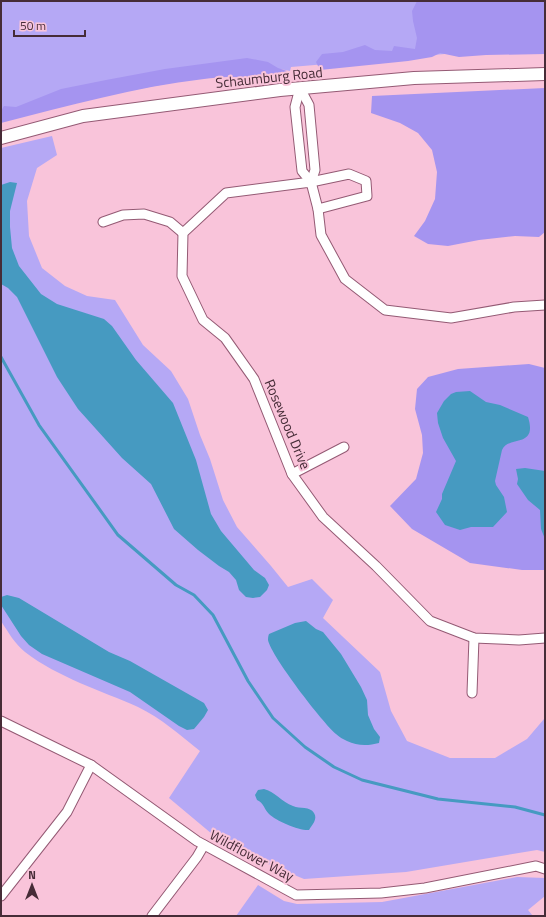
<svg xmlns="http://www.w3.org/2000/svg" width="546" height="917" font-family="'Titillium Web',sans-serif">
<rect width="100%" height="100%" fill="#f9c4da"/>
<g fill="#b5a8f5">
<path d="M1,1H545L492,50L291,67L290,71C265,65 233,73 206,77C137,88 69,103 1,117Z"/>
<path d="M52,136L57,155L37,168L27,201L29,236L42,268L65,286L87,296L115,300L143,345L171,371L188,399L200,435L210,459L223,500L237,527L271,566L288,587L312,579L333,600L323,618L380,672L391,711L407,741L450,758H495L527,739L544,719L545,725V852L537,850L406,872L304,879L263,862L218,839L169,798L200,751C180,735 161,718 138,707C100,690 59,678 25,652C15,644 8,632 1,621V148Z"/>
<path d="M517,877L545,878V896L528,910L533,916H236L258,885L284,901L297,904L382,902Z"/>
</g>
<g fill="#a594f0">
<path d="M417,1H545V54L486,55L459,57L440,53L432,57L408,61L320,70L316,62L322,54L343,52L365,45L375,50L392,51L394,46L415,49L417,38L413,21L412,11Z"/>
<path d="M247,58L268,62L278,68L287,71C270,83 247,76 228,77C220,77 212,78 204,79C135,87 68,106 1,123V111L4,106L16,107L61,89L106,80L165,69Z"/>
<path d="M545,88V232L539,237L515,236L479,240L448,246L428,244L414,236L425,221L435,199L437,172L432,150L418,133L400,123L371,113L372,96Z"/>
<path d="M529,364L545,368V570H522L470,563L412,529L390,506L416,479L423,453L422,435L415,409L417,389L428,377L458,369Z"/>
</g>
<g fill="#469ac1">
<path d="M10,182L17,183L10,211V227L12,248L19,266L41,294L57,304L104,319L112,326L136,360L173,403L196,460L211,514L221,531L254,570L265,578L269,585L267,590L260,597L253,598L246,597L239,590L236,580L229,572L219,566L198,550L174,529L151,484L122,458L78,409L57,377L17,297L8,288L1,284V185Z"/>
<path d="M470,391L486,402L500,405L528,417C538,449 508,435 502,450L495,481L496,485L504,497L507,512L493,527H471L460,530L445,525L436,512L442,499V494L456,461L443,438L438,423L437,413L444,401L451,394L456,392Z"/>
<path d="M525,468L545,471V539L541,529L540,510L528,500L517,484L518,479L516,469Z"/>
<path d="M7,595L19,598L109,652L130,661L204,703L208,710L204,717L194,729L187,730L179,726L130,692L42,654L29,645L21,636L1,605V597Z"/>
<path d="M306,621L316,629L323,632L341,654L361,687L367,700L368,715L374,729L380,737L379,743C368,746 357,746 347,741C343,739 339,737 336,734C323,723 271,656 268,640C268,639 268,636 269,634L295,623Z"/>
<path d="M264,789C274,791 282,802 293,806C300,809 310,806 314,813C318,819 312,825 309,830C300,831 276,821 269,814C264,809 264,803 257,800L255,795L258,790Z"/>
</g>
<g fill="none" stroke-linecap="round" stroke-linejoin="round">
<path stroke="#469ac1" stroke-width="3" d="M1,357L39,425L118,535L176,585L194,595L213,615L248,681L273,718L305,747L334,767L362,780L438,799L515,807L545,815"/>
<g stroke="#945a74" stroke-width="11">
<g id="street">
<path d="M300,88L295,107L302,171L311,182"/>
<path d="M300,88L309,105L315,170L311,182"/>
<path d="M311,182L349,174L366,181L367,196L318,209"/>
<path d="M103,222L123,215L144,214L170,222L183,233"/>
<path d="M545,305L514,307L451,318L385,310L345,279L321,235L318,209L311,182L226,193L183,233L182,276L203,320L225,338L254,379L292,474L323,517L376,566L430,621L474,638L519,640L545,638"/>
<path d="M292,474L344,447"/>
<path d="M472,693L474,638"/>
<path d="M1,721L91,765L197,841L296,895L381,893L425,888L536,866L545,869"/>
<path d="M1,896L67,812L91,765"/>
<path d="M152,916L197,857L204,845"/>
</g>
</g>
<g stroke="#945a74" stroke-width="14">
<path id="secondary" d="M1,138L83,116L280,90L414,78L545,74"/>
</g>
<use href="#street" stroke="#fff" stroke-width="9"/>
<use href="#secondary" stroke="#fff" stroke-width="12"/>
</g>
<g text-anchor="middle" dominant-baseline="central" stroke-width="4" stroke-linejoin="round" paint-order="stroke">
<g font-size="14" fill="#462c37" stroke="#f9c4da">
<text transform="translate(269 77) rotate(-6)">Schaumburg Road</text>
<text transform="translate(288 424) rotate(67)">Rosewood Drive</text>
<text transform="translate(252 855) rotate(28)">Wildflower Way</text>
</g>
</g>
<rect width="546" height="917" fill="none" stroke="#462c37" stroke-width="4"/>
<g transform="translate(32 885)" stroke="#f9c4da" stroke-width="3" paint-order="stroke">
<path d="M0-3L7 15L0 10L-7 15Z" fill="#462c37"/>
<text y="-6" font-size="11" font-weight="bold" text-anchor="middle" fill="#462c37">N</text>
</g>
<path d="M14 30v6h71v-6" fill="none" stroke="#462c37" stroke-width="2"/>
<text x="20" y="30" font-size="12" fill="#462c37" stroke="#f9c4da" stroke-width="3" paint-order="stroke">50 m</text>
</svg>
